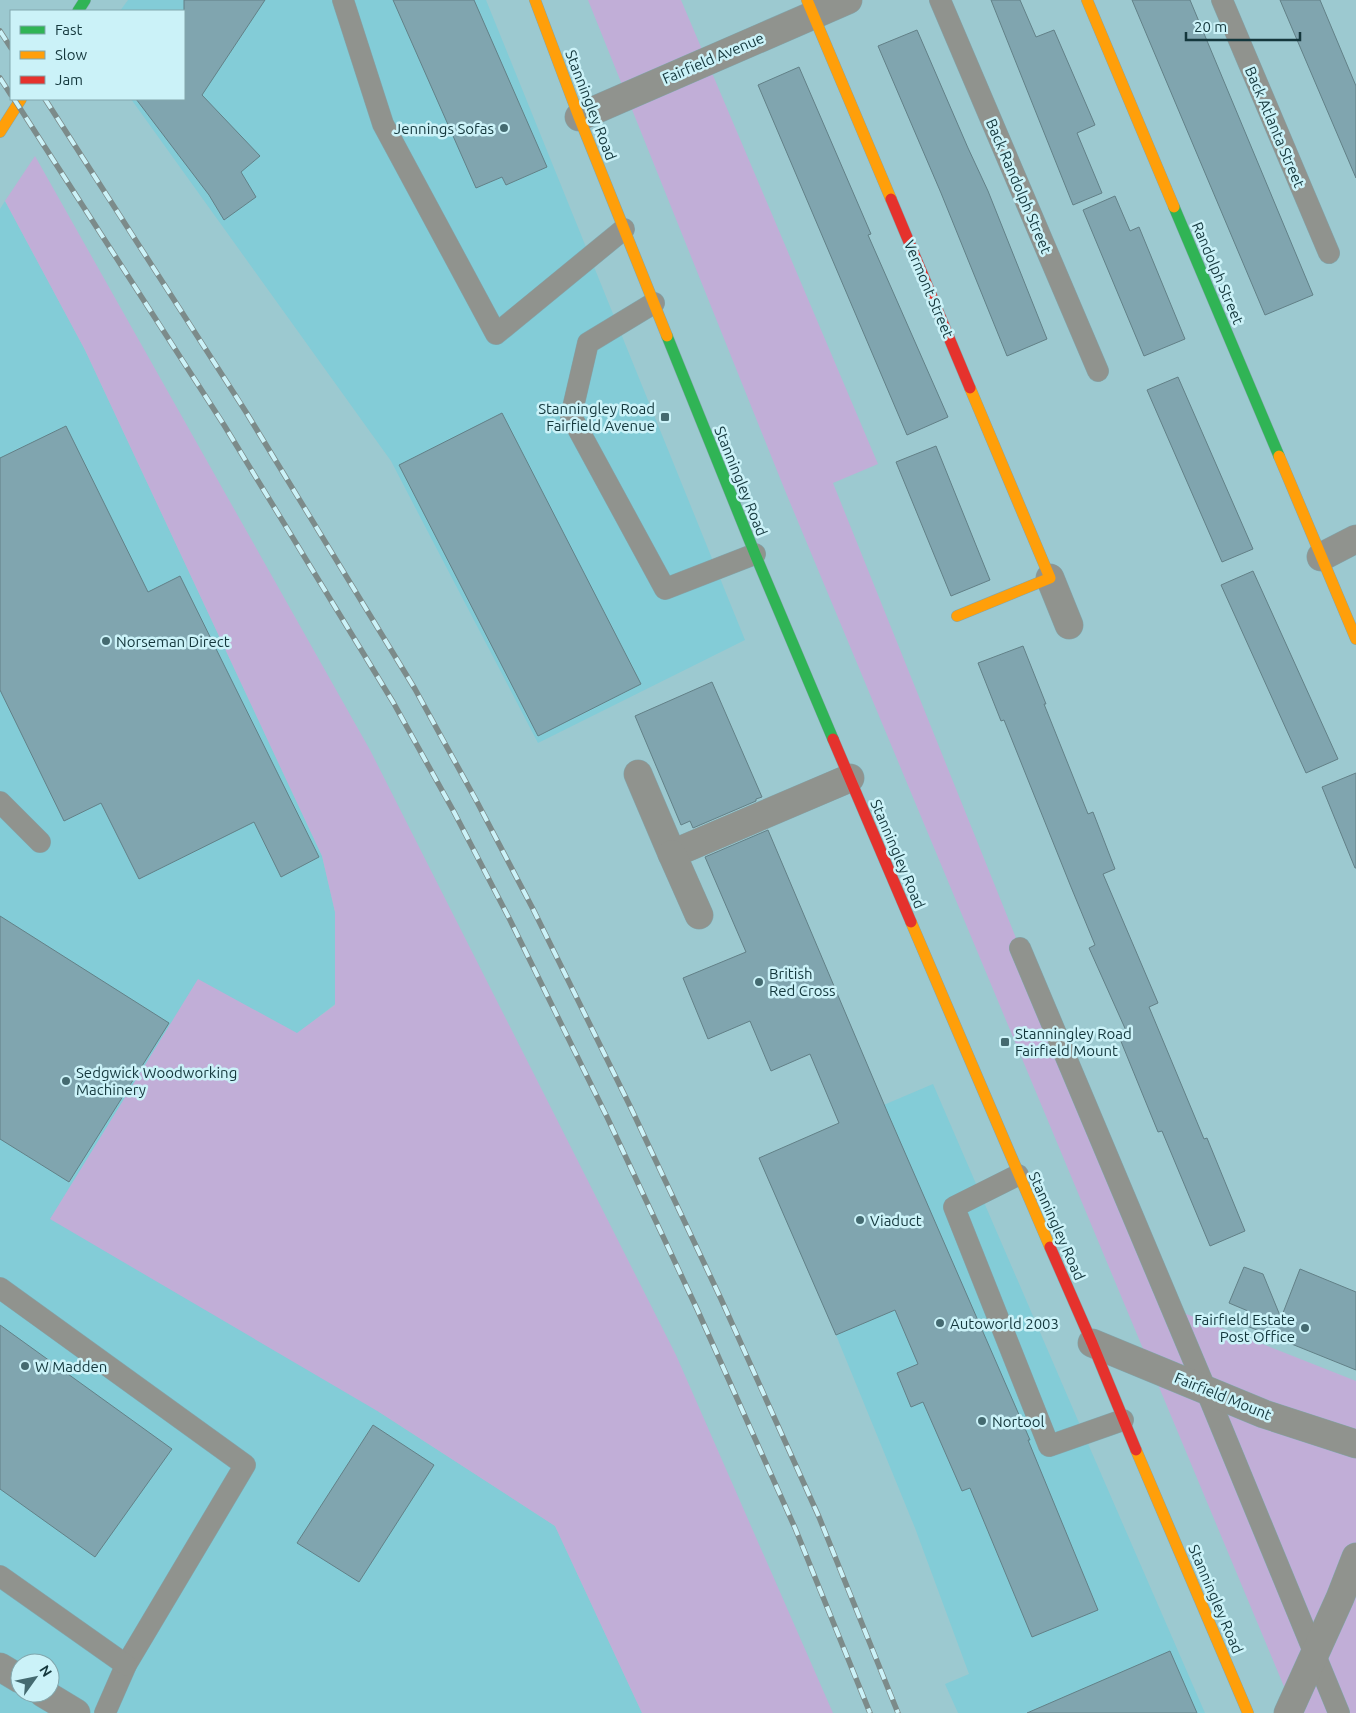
<svg xmlns="http://www.w3.org/2000/svg" width="1356" height="1713" font-family="Ubuntu,sans-serif">
<rect width="100%" height="100%" fill="#9cc9d0"/>
<g fill="#83ccd7" fill-rule="evenodd">
<path d="M128,0H486L745,640L538,743L391,461L131,99H184V11H120Z"/>
<path d="M5,201L85,350L322,856L335,912V1004L298,1033L379,1412L555,1526L642,1713H0V209ZM20,1663H50V1693H20Z"/>
<path d="M933,1084L1092,1453L1205,1713H958L945,1684L969,1674L915,1528L836,1335L759,1158Z"/>
</g>
<g fill="#c1aed7">
<path d="M588,0H681L878,464L833,483L1020,948L1171,1308L1356,1381V1713H1295L786,493Z"/>
<path d="M35,156L370,750L676,1355L833,1713H642L555,1526L379,1412L50,1219L198,979L297,1033L335,1005V912L322,856L85,350L5,201Z"/>
</g>
<g fill="#80a5af" stroke="#628087">
<path d="M184,0H265L202,95L260,156L241,172L256,197L224,220L209,195L136,99H184Z"/>
<path d="M393,0H474L547,167L506,185L502,177L476,188Z"/>
<path d="M991,0H1020L1036,37L1054,30L1095,125L1077,133L1102,193L1073,205Z"/>
<path d="M1132,0H1190L1313,295L1265,315Z"/>
<path d="M1280,0H1320L1356,86V178Z"/>
<path d="M917,30L968,148L988,191L1047,339L1007,356L941,193L878,46Z"/>
<path d="M799,67L871,234L868,235L948,417L907,435L758,85Z"/>
<path d="M1115,196L1130,231L1139,227L1185,339L1144,356L1083,210Z"/>
<path d="M1178,377L1253,549L1222,562L1147,390Z"/>
<path d="M502,413L641,684L538,736L399,465Z"/>
<path d="M66,426L148,592L180,576L319,857L281,877L254,822L139,879L101,803L64,821L0,690V458Z"/>
<path d="M936,446L990,580L951,596L896,462Z"/>
<path d="M1253,571L1338,759L1306,773L1221,585Z"/>
<path d="M1023,646L1046,704H1044L1088,814L1093,812L1115,869L1103,874L1158,1003L1149,1007L1204,1139L1207,1138L1245,1231L1210,1246L1162,1131L1158,1132L1120,1039L1128,1035L1089,948L1095,945L1071,887L1004,720L1001,721L978,663Z"/>
<path d="M712,682L762,797L756,799V801L693,828L690,821L681,825L635,716Z"/>
<path d="M1356,773V868H1355L1322,787Z"/>
<path d="M768,830L889,1116L1030,1440H1028L1098,1610L1032,1637L970,1488L962,1491L923,1402L911,1407L897,1373L918,1364L895,1310L836,1335L759,1158L839,1123L810,1054L771,1071L750,1021L708,1039L683,978L746,952L705,857Z"/>
<path d="M0,916L169,1023L69,1182L0,1139Z"/>
<path d="M1244,1267L1263,1274L1281,1318L1300,1269L1356,1292V1370L1242,1324L1248,1311L1229,1303Z"/>
<path d="M0,1325L172,1449L95,1557L0,1489Z"/>
<path d="M373,1425L434,1465L359,1582L297,1543Z"/>
<path d="M1170,1651L1197,1713H1027Z"/>
</g>
<g fill="none" stroke-linecap="round" stroke-linejoin="round">
<g stroke="#82a6ac" stroke-width="22">
<g id="lane">
<path d="M343,0L383,124L496,334L624,229"/>
<path d="M940,0L1098,371"/>
<path d="M1222,0L1329,253"/>
<path d="M654,303L588,343L571,416L665,589L755,554"/>
<path d="M0,802L40,842"/>
<path d="M1020,948L1206,1390L1339,1713"/>
<path d="M1018,1175L954,1207L1049,1446L1123,1420"/>
<path d="M0,1288L245,1465L126,1665L105,1713"/>
<path d="M0,1576L126,1665"/>
</g>
</g>
<g stroke="#82a6ac" stroke-width="29">
<g id="street">
<path d="M579,117L848,0"/>
<path d="M1321,557L1356,539"/>
<path d="M1050,578L1069,625"/>
<path d="M638,774L672,854L850,778"/>
<path d="M672,854L699,915"/>
<path d="M1092,1343L1264,1414L1356,1444"/>
<path d="M0,1667L20,1679"/>
<path d="M43,1693L76,1713"/>
<path d="M1288,1713L1340,1598L1356,1557"/>
</g>
</g>
<g stroke="#82a6ac" stroke-width="12">
<g id="fast">
<path d="M78,11L85,0"/>
<path d="M1174,207L1279,456"/>
<path d="M667,336L755,554L833,739"/>
</g>
</g>
<g stroke="#82a6ac" stroke-width="12">
<g id="slow">
<path d="M535,0L579,117L667,336"/>
<path d="M807,0L891,199"/>
<path d="M1087,0L1174,207"/>
<path d="M0,132L21,99"/>
<path d="M1279,456L1356,639"/>
<path d="M957,616L1050,578L970,388"/>
<path d="M911,922L1050,1247"/>
<path d="M1136,1450L1248,1713"/>
</g>
</g>
<g stroke="#82a6ac" stroke-width="12">
<g id="jam">
<path d="M891,199L970,388"/>
<path d="M833,739L911,922"/>
<path d="M1050,1247L1092,1343L1136,1450"/>
</g>
</g>
<use href="#lane" stroke="#90938e" stroke-width="21"/>
<use href="#street" stroke="#90938e" stroke-width="28"/>
<use href="#fast" stroke="#30b455" stroke-width="11"/>
<use href="#slow" stroke="#ff9f0a" stroke-width="11"/>
<use href="#jam" stroke="#e5322d" stroke-width="11"/>
<g stroke="#7c8b8a" stroke-width="5.5">
<g id="rail">
<path d="M0,31L11,48"/>
<path d="M0,78L11,95"/>
<path d="M14,99L224,425L393,702L454,812L510,920L607,1117L697,1309L795,1528L870,1713"/>
<path d="M45,99L246,412L415,689L476,800L533,909L630,1106L721,1299L819,1517L898,1713"/>
</g>
</g>
<use href="#rail" stroke="#cbf2f8" stroke-width="4" stroke-dasharray="11" stroke-linecap="butt"/>
</g>
<g fill="#446a70" stroke="#cbf2f8" stroke-width="2">
<circle cx="504" cy="128" r="5"/>
<rect x="660" y="412" width="10" height="10" rx="2.5"/>
<circle cx="106" cy="641" r="5"/>
<circle cx="759" cy="982" r="5"/>
<rect x="1000" y="1037" width="10" height="10" rx="2.5"/>
<circle cx="66" cy="1081" r="5"/>
<circle cx="860" cy="1220" r="5"/>
<circle cx="940" cy="1323" r="5"/>
<circle cx="1305" cy="1328" r="5"/>
<circle cx="25" cy="1366" r="5"/>
<circle cx="982" cy="1421" r="5"/>
</g>
<g text-anchor="middle" dominant-baseline="central" stroke-width="5" stroke-linejoin="round" paint-order="stroke">
<g font-size="15" fill="#14373c" stroke="#cbf2f8">
<text transform="translate(713 58) rotate(-23)">Fairfield Avenue</text>
<text transform="translate(591 105) rotate(69)">Stanningley Road</text>
<text transform="translate(1275 127) rotate(67)">Back Atlanta Street</text>
<text transform="translate(1019 186) rotate(67)">Back Randolph Street</text>
<text transform="translate(1218 273) rotate(67)">Randolph Street</text>
<text transform="translate(929 289) rotate(67)">Vermont Street</text>
<text transform="translate(741 481) rotate(68)">Stanningley Road</text>
<text transform="translate(898 854) rotate(67)">Stanningley Road</text>
<text transform="translate(1057 1226) rotate(66)">Stanningley Road</text>
<text transform="translate(1223 1396) rotate(22)">Fairfield Mount</text>
<text transform="translate(1216 1599) rotate(67)">Stanningley Road</text>
</g>
<g font-size="15" fill="#14373c" stroke="#cbf2f8" text-anchor="start">
<text x="494" y="128" text-anchor="end">Jennings Sofas</text>
<text x="655" y="408" text-anchor="end">Stanningley Road<tspan x="655" dy="17">Fairfield Avenue</tspan></text>
<text x="116" y="641">Norseman Direct</text>
<text x="769" y="973">British<tspan x="769" dy="17">Red Cross</tspan></text>
<text x="1015" y="1033">Stanningley Road<tspan x="1015" dy="17">Fairfield Mount</tspan></text>
<text x="76" y="1072">Sedgwick Woodworking<tspan x="76" dy="17">Machinery</tspan></text>
<text x="870" y="1220">Viaduct</text>
<text x="1295" y="1319" text-anchor="end">Fairfield Estate<tspan x="1295" dy="17">Post Office</tspan></text>
<text x="950" y="1323">Autoworld 2003</text>
<text x="35" y="1366">W Madden</text>
<text x="992" y="1421">Nortool</text>
</g>
</g>
<rect x="10" y="10" width="175" height="90" fill="#cbf2f8" stroke="#82a7ad"/>
<rect x="20" y="26" width="25" height="8" fill="#30b455" stroke="#82a7ad"/>
<text x="55" y="35" font-size="15" fill="#14373c">Fast</text>
<rect x="20" y="51" width="25" height="8" fill="#ff9f0a" stroke="#82a7ad"/>
<text x="55" y="60" font-size="15" fill="#14373c">Slow</text>
<rect x="20" y="76" width="25" height="8" fill="#e5322d" stroke="#82a7ad"/>
<text x="55" y="85" font-size="15" fill="#14373c">Jam</text>
<g transform="translate(35 1678) rotate(57)"><circle r="24" fill="#cbf2f8" stroke="#82a7ad"/>
<path d="M0-4L9 19L0 12L-9 19Z" fill="#446a70"/>
<text y="-8" font-size="14" font-weight="bold" text-anchor="middle" fill="#14373c">N</text>
</g>
<path d="M1186 32v8h114v-8" fill="none" stroke="#14373c" stroke-width="2.5"/>
<text x="1194" y="32" font-size="15" fill="#14373c" stroke="#cbf2f8" stroke-width="4" paint-order="stroke">20 m</text>
</svg>
